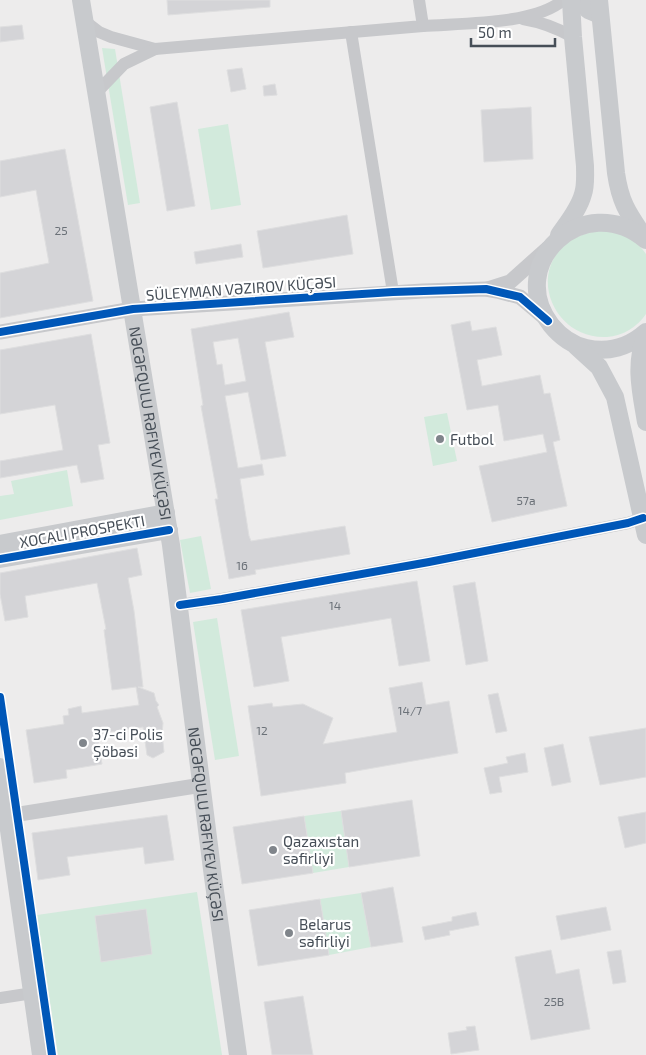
<svg xmlns="http://www.w3.org/2000/svg" width="646" height="1055" font-family="'Exo 2',sans-serif">
<rect width="100%" height="100%" fill="#edecec"/>
<g fill="#d2eadc">
<path d="M102,48L115,49L140,203L128,205Z"/>
<path d="M228,124L241,205L211,210L198,129Z"/>
<path d="M599,230C618,232 635,237 646,254V314C637,327 623,336 607,337C554,340 525,272 570,241C579,235 588,233 599,230Z"/>
<path d="M447,413L457,461L433,466L424,417Z"/>
<path d="M67,470L73,506L0,520V496L14,494L11,481Z"/>
<path d="M201,536L211,589L190,593L180,540Z"/>
<path d="M217,618L239,756L215,760L193,622Z"/>
<path d="M341,811L349,867L313,873L304,816Z"/>
<path d="M197,892L222,1055H58L37,915Z"/>
<path d="M361,893L371,947L329,955L320,899Z"/>
</g>
<g fill="#d4d4d7" stroke="#dededf" fill-rule="evenodd">
<path d="M167,0H270V7L168,15Z"/>
<path d="M22,25L24,39L0,42V27Z"/>
<path d="M242,68L246,89L231,92L227,70Z"/>
<path d="M275,84L277,95L264,96L263,86Z"/>
<path d="M177,102L195,206L167,211L150,107Z"/>
<path d="M531,107L533,159L484,162L481,110Z"/>
<path d="M65,149L93,301L0,318V273L49,263L36,190L0,197V161Z"/>
<path d="M347,215L353,254L263,268L257,231Z"/>
<path d="M241,244L243,257L196,264L194,252Z"/>
<path d="M289,312L294,337L265,342L286,456L261,460L248,392L225,396L238,468L262,464L264,475L240,479L249,536L251,541L345,526L350,554L255,570L256,574L229,579L215,499H218L201,406L203,405L191,329ZM238,338L246,381L225,385L222,364L217,365L213,342Z"/>
<path d="M470,321L472,331L496,327L502,355L477,360L482,386L540,375L544,394L550,393L560,440L553,442L567,506L492,522L479,466L547,452L543,434L504,441L498,405L467,410L451,325Z"/>
<path d="M91,334L110,443L98,445L104,479L81,483L77,465L0,478V461L63,450L55,405L0,414V350Z"/>
<path d="M137,548L142,575L128,578L134,611L143,687H138L154,693L156,701L159,705L157,707L163,723L162,733L164,752L153,758L147,755L143,727L97,734L102,764L66,770L67,778L34,783L26,730L64,724L63,716L69,715L68,709L81,706L82,713L139,705L136,687L112,690L104,630L106,629L97,583L25,596L28,617L5,621L0,594V573Z"/>
<path d="M417,581L430,661L399,666L391,618L281,637L289,681L254,687L241,610Z"/>
<path d="M475,582L488,661L466,665L453,586Z"/>
<path d="M422,682L426,705L449,701L458,753L345,773L346,783L261,796L248,706L272,703L273,707L303,704L333,718L323,744L397,732L389,688Z"/>
<path d="M498,693L507,731L496,733L488,695Z"/>
<path d="M646,728V777L600,785L589,737Z"/>
<path d="M563,744L571,782L552,786L544,748Z"/>
<path d="M525,753L528,772L499,777L502,792L490,794L484,768L508,763L506,757Z"/>
<path d="M412,800L420,856L349,867L341,811Z"/>
<path d="M646,812V843L625,848L618,817Z"/>
<path d="M167,815L174,860L145,864L143,847L67,857L70,875L38,880L32,833Z"/>
<path d="M304,816L313,873L242,884L233,827Z"/>
<path d="M393,887L403,942L371,947L361,893Z"/>
<path d="M320,899L329,955L258,966L249,910Z"/>
<path d="M606,907L611,930L561,940L556,916Z"/>
<path d="M146,909L152,954L101,962L95,916Z"/>
<path d="M476,912L479,925L449,931L450,935L425,940L422,927L452,921V917Z"/>
<path d="M551,950L556,974L579,969L590,1029L531,1040L515,957Z"/>
<path d="M621,950L626,982L613,984L607,952Z"/>
<path d="M303,996L313,1055H272L264,1002Z"/>
<path d="M475,1026L479,1050L451,1054L448,1033L467,1030L466,1027Z"/>
</g>
<g fill="none" stroke-linecap="round" stroke-linejoin="round">
<g stroke="#c7c8cb" stroke-width="12">
<path d="M523,19C541,22 557,28 573,37"/>
<path d="M86,22L99,32L111,37L155,49L423,26L419,0"/>
<path d="M423,26C461,23 535,25 563,0"/>
<path d="M351,32L393,292"/>
<path d="M97,92L124,64L155,49"/>
<path d="M180,605L222,599L429,562L628,523L643,518"/>
<path d="M0,998L33,993"/>
</g>
<g stroke="#c7c8cb" stroke-width="15">
<path d="M488,289L510,282L548,248"/>
<path d="M0,332L133,309L423,291L486,289L497,291L520,297L545,318"/>
<path d="M0,817L202,785"/>
</g>
<g stroke="#c8cacd" stroke-width="18">
<path id="s1" d="M81,0L171,545L213,877L238,1055"/>
<path d="M584,0L588,10L600,15"/>
<path d="M599,0L616,173C620,201 627,212 643,235"/>
<path d="M559,235C568,222 579,209 583,194C586,185 585,175 585,166L573,37L571,0"/>
<path d="M646,240C584,188 504,264 551,325C560,336 572,345 586,348C608,353 629,347 646,332"/>
<path d="M646,335C634,364 641,392 646,422"/>
<path d="M576,346L599,367L615,397L646,535"/>
<path d="M0,544L166,513"/>
<path d="M0,559L169,530"/>
<path d="M0,767L41,1055"/>
</g>
<g stroke="#fff" stroke-width="11">
<g id="cycleway">
<path d="M0,332L133,309L393,292L486,289L520,297L548,321"/>
<path d="M0,559L169,530"/>
<path d="M180,605L222,599L429,562L628,523L643,518"/>
<path d="M0,697L52,1055"/>
</g>
</g>
<use href="#cycleway" stroke="#0057b8" stroke-width="8"/>
</g>
<g fill="#80858b" stroke="#fff" stroke-width="2">
<circle cx="440" cy="439" r="5"/>
<circle cx="83" cy="743" r="5"/>
<circle cx="273" cy="850" r="5"/>
<circle cx="289" cy="933" r="5"/>
</g>
<g text-anchor="middle" dominant-baseline="central" stroke-width="4.5" stroke-linejoin="round" paint-order="stroke">
<g font-size="12" fill="#6b7178">
<text x="61" y="230">25</text>
<text x="526" y="500">57a</text>
<text x="242" y="565">16</text>
<text x="335" y="605">14</text>
<text x="410" y="710">14/7</text>
<text x="262" y="730">12</text>
<text x="554" y="1001">25B</text>
</g>
<g font-size="15" fill="#464e57" stroke="#fff">
<text transform="translate(241 288) rotate(-4)">SÜLEYMAN VƏZIROV KÜÇƏSI</text>
<text stroke="none"><textPath href="#s1" startOffset="429">NƏCƏFQULU RƏFIYEV KÜÇƏSI</textPath></text>
<text transform="translate(82 531) rotate(-10)">XOCALI PROSPEKTI</text>
<text stroke="none"><textPath href="#s1" startOffset="834">NƏCƏFQULU RƏFIYEV KÜÇƏSI</textPath></text>
</g>
<g font-size="15" fill="#464e57" stroke="#fff" text-anchor="start">
<text x="450" y="439">Futbol</text>
<text x="93" y="734">37-ci Polis<tspan x="93" dy="17">Şöbəsi</tspan></text>
<text x="283" y="841">Qazaxıstan<tspan x="283" dy="17">səfirliyi</tspan></text>
<text x="299" y="924">Belarus<tspan x="299" dy="17">səfirliyi</tspan></text>
</g>
</g>
<path d="M471 38v8h84v-8" fill="none" stroke="#464e57" stroke-width="2.5"/>
<text x="478" y="38" font-size="15" fill="#464e57" stroke="#ffffff" stroke-width="4" paint-order="stroke">50 m</text>
</svg>
